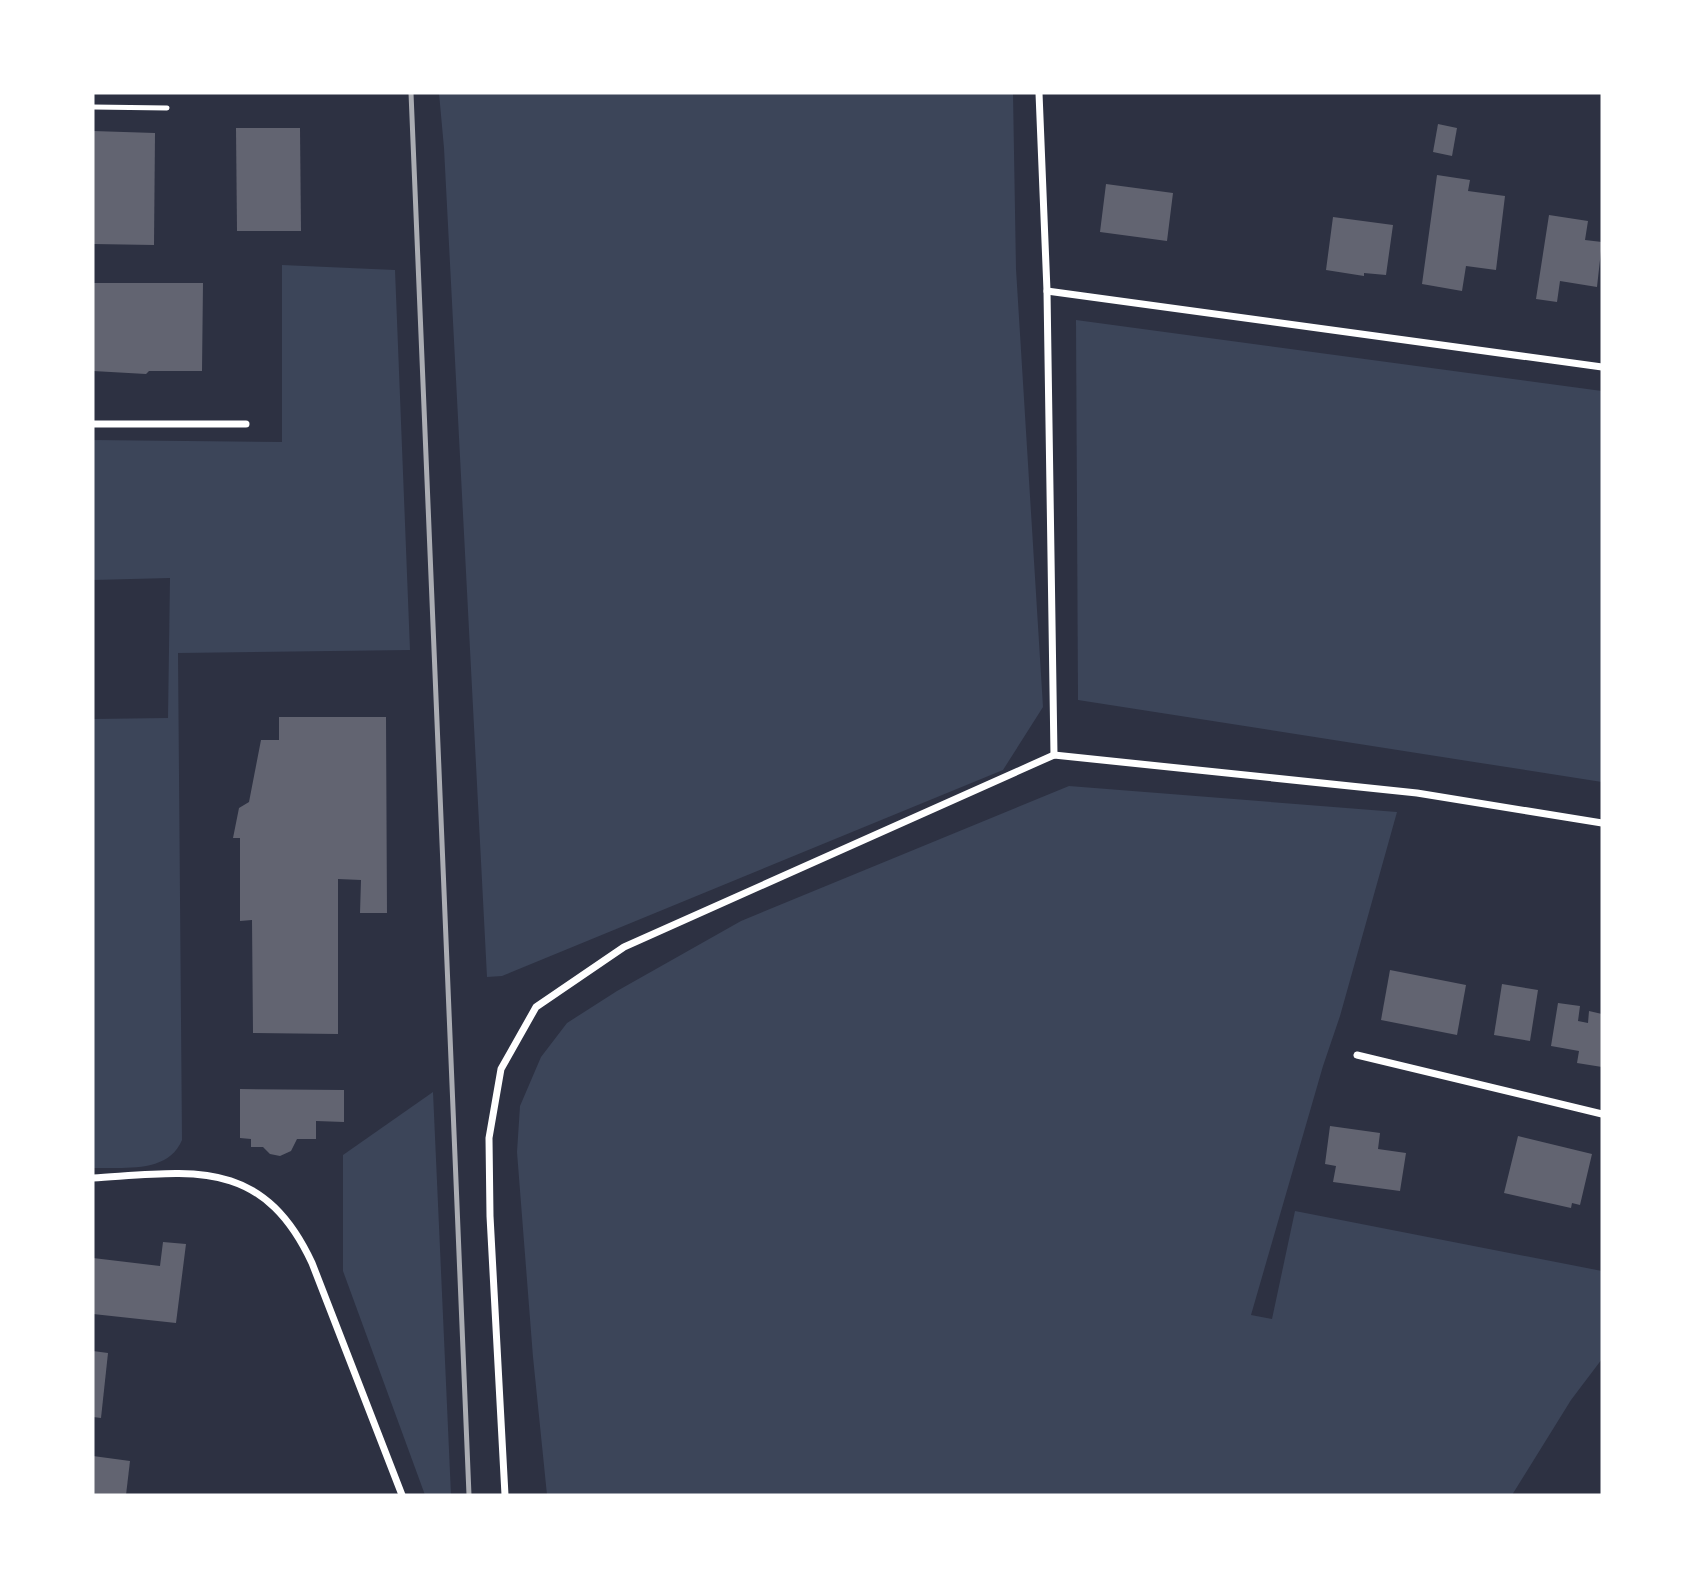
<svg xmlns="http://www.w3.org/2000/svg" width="1695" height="1588" font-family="'DM Sans',sans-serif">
<rect width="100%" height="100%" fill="#2d3142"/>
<g fill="#3c4559">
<path d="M439,93H1013L1016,269L1043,707L1003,770L502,976L487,977L444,148Z"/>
<path d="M282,265L395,270L410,650L178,653L182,1140C168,1174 123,1167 93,1168V719L168,718L170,578L93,580V440L282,442Z"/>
<path d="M1076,320L1602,391V782L1078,700Z"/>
<path d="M1069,786L1397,812L1340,1016L1323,1066L1251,1315L1272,1319L1295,1211L1602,1271V1359L1571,1400L1512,1495H547L533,1357L517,1152L520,1106L541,1057L567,1023L617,991L741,921Z"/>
<path d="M433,1092L451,1495H425L343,1271V1155Z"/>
</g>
<g fill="#626471">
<path d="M1438,124L1457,128L1452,156L1433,152Z"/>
<path d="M236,128H300L301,231H237Z"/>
<path d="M93,131L155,133L154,245L93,244Z"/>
<path d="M1437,175L1470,180L1468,191L1505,196L1496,270L1466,266L1462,291L1422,284Z"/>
<path d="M1106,184L1173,193L1167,241L1100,232Z"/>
<path d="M1549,215L1588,221L1585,240L1602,242L1597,287L1560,281L1557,302L1536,299Z"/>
<path d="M1333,217L1393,225L1386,275L1364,273V276L1326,270Z"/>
<path d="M93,283H203L202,371H149L146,374L93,371Z"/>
<path d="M279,717H386L387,913H360L361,880L338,879V1034L253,1033L252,920L240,921V838H233L239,808L249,802L261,740H279Z"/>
<path d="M1390,970L1466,985L1457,1035L1381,1020Z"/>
<path d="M1502,984L1538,990L1530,1041L1494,1035Z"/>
<path d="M1558,1003L1580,1006L1578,1021L1588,1023L1589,1011L1602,1014V1067L1577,1063L1579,1051L1551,1046Z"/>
<path d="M240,1089L344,1090V1122L316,1121V1139H297L291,1151L280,1156L270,1154L263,1147H251V1139L240,1138Z"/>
<path d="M1330,1126L1380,1133L1378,1149L1406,1153L1400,1191L1333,1182L1336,1166L1325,1164Z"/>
<path d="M1518,1136L1592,1154L1580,1205L1572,1203L1571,1208L1504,1193Z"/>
<path d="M163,1242L186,1244L176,1323L93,1314V1258L160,1266Z"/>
<path d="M93,1351L108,1353L101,1418L93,1417Z"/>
<path d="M93,1456L130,1461L126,1495H93Z"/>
</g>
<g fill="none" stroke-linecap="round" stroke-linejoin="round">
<path stroke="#fff" stroke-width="5" d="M93,107L167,108"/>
<g stroke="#fff" stroke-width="7">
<path d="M1039,93L1047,291L1054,755"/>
<path d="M1047,291L1602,367"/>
<path d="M93,424H246"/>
<path d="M1357,1055L1602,1114"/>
<path d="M93,1178C192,1172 262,1156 312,1263L402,1495"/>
<path d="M505,1495L490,1216L489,1138L501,1069L536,1007L624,947L1054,755L1417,793L1602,823"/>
</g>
<path stroke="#abadb3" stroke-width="5" d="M411,93L469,1495"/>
</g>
<rect width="1695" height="1588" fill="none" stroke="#ffffff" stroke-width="189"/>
</svg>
